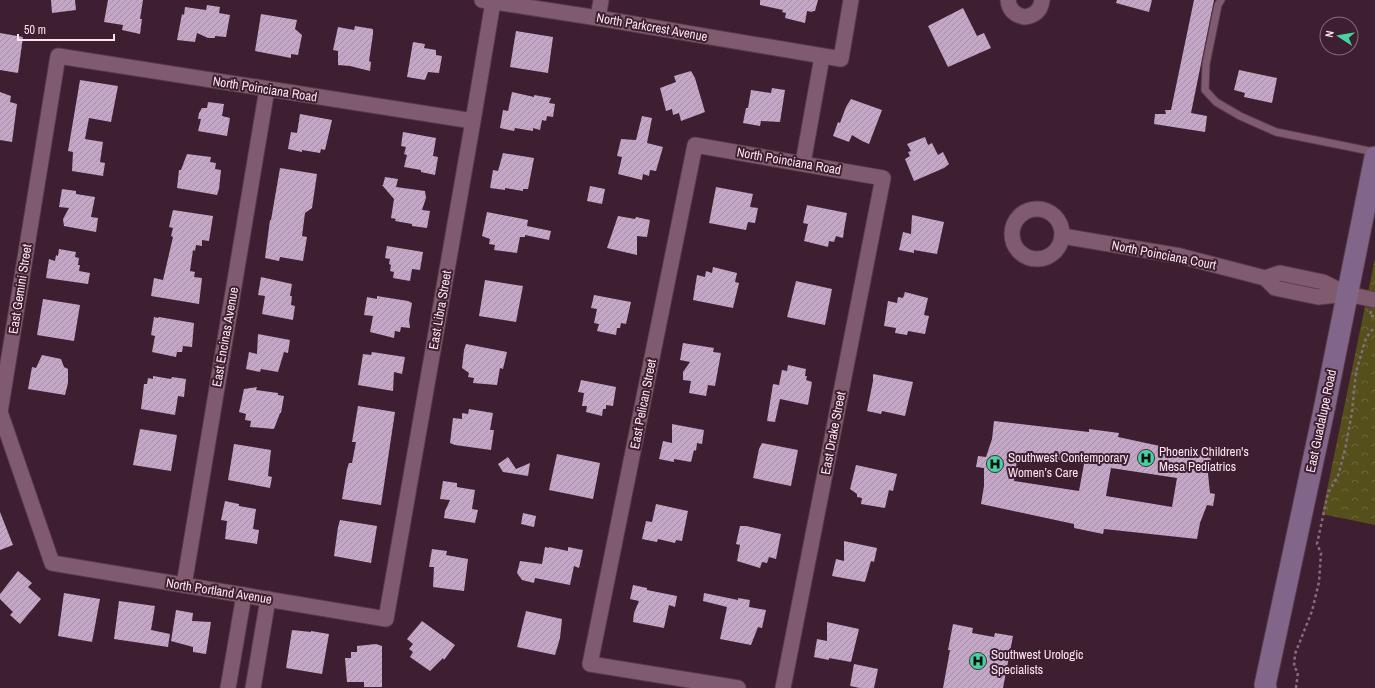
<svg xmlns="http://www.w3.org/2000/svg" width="1375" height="688" font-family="'Archivo Narrow',sans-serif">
<defs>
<pattern id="park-crowns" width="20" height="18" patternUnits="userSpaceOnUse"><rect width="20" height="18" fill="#544f1b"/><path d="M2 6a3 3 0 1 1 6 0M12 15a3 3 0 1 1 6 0" fill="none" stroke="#6e683c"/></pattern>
<pattern id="building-hatch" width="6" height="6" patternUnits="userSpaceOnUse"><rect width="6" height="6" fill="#c4a6c6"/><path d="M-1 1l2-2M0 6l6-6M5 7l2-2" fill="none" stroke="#a68ea6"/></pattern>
</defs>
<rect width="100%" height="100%" fill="#3e1e31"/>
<path fill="url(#park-crowns)" d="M1375,258V525L1322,514Z"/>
<g fill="url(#building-hatch)" fill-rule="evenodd">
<path d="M51,0H75L76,10L52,13Z"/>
<path d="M108,0H143L140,19H142L140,34L122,30L123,25L104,22Z"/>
<path d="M760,0H818L815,11H813L812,12L807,11L805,23L785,18L786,13L782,12L783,10L760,5Z"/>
<path d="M1117,0H1152L1149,12L1116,3Z"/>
<path d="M1194,0H1214L1191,113L1207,116L1205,132L1154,124L1155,114H1166L1165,110H1171Z"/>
<path d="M207,5L220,7L219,13L230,15L226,37L215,36V38H208L197,33L195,42L177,40L182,14L184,15L185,7L206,10Z"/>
<path d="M963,8L977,36L984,33L991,48L948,67L928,26Z"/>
<path d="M261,14L297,20L295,29L302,35L298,55L291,54V58L255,51Z"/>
<path d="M355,26L373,29V34L369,61L371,62L370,71L350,66L338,65V51L333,50L338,27L354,30Z"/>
<path d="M516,31L553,37L548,73L510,67Z"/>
<path d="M0,33L23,37L18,73L0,70Z"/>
<path d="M413,42L425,44L424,48L436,50V55L442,56L439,73L428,72L425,80L407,77Z"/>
<path d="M1239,70L1277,78L1272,103L1244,97L1245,93L1234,90Z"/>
<path d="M691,71L695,78L705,112L681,121L679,113L673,115L672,109L666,111L660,88L676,82L674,76Z"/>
<path d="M80,80L118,86L111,122L89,118L85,139L103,142L100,162L105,163L103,176L72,171L73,152L68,151Z"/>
<path d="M772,88L785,90L780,122L761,121L760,126L743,123L746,108H748L751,90L771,93Z"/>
<path d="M0,92L11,96L10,102L17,104L12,142L0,140Z"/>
<path d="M512,92L534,97V95L551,98L549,103L555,104L553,117L547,116L546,121L542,120L540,130L533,128V131L515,128L514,131L500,128L503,110L508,111Z"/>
<path d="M851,99L882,110L869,144L862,141L852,135L849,142L833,136L838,122L840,123L846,107Z"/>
<path d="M208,102L224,104L222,116L230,118L227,136L198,131L201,119H198L199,113L202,108H207Z"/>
<path d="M300,114L332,120L325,150L321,149L320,153L302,150V152L288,149L291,132L297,133Z"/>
<path d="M642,116L652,118L647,143L663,147L656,171L650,170L649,176L643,174L642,180L618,174L622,157L617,156L621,139L636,140Z"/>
<path d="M403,132L436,138L433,156L438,157L435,175L421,172V170L404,167L407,155L404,154L406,147L401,146Z"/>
<path d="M925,137L928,145L932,143L938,155L943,152L949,164L944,168L914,181L905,159L910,156L908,152L911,151L907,144Z"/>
<path d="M503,153L534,158L528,189H523V191L505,188V190L490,188L493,170L498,171Z"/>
<path d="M187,154L211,157L210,162L216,163L215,169L221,170L219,189L217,195L177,188L179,170H181Z"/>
<path d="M280,168L317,174L312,208L305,213L302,236L307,237L303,261L280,257L279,261L265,258L270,220H271Z"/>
<path d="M385,177L398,179L396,187L425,191L426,198L422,210L430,211L427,228L412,226V224L395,221L396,219L391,218L394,199L382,185H383Z"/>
<path d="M590,186L605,189L602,204L587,201Z"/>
<path d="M716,187L753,194L750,207L758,208L755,223L748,222L746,230L709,223Z"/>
<path d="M62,189L76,191V194L95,197L91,217L98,218L96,232L64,226L63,219L69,208L59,207Z"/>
<path d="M807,205L847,213L844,230L843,238L836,236L834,242L829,241L828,247L804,241L808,224L803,223Z"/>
<path d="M173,210L213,216L209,241L202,240V246L196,245L195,251L193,250L190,271L195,272L194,277L202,278L199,304L151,296L154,278L163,280L173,237L171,236L173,228L169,227Z"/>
<path d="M487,212L528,220L527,226L551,231L549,240L525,235V237H520L517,253L494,250L495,245L489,244L490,239L482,236Z"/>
<path d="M912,215L944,222L937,254L914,250V253L899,250L903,232L911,234Z"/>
<path d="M618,216L635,219L636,217L650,220L647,237L637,236V255L607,248Z"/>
<path d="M387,246L423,252L420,270L412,269L410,281L393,278L394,272L390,271L391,265L389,264L390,259L385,258Z"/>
<path d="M59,249L76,252L75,257L79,258L78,265H80L79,271L90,273L88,284L46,278L49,259L55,261L56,255L58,256Z"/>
<path d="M713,267L737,273L735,282L739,283L733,308L693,300L697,275L705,277L706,271L712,273Z"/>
<path d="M261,277L292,284L290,296H292L291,305L295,306L293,320L262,314L265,296L258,295Z"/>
<path d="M485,280L523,286L516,322L479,316Z"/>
<path d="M796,281L832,289L825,325L787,317Z"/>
<path d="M905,292L928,298L924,315L929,316L925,334L908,331L907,335L895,333L896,328L884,326L888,301L897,303L898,297L903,298Z"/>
<path d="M594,295L631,302L626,324L621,323L620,328H617L616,335L597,331L599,324L594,323L597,309L591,308Z"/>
<path d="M377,296L408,301L412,303L409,320L410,328L401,327L400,332L395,331L394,338L370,332L373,316L364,315L367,297L377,299Z"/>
<path d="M43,299L80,305L74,341L37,335Z"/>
<path d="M154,317L158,318L159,317L194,323L192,347L183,346L182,352H177L176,357L152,352L155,336L151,335Z"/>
<path d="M258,334L290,340L288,353L284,352L278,372L261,369L260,372L246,369L249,352L257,354Z"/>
<path d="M683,343L714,348L713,352L721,353L715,386L708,385L706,396L689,393L691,381L683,380V372L690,362L680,360Z"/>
<path d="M466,344L507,352L503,369L500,368L497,385L473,383L474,378L468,377L469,373L462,368L464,350Z"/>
<path d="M372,352L405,357L402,374L394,372L393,391L358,385L363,354L371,355Z"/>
<path d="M42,355L61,359L64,367L68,369V383L65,395L28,389L32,367L36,368Z"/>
<path d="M788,365L806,369L805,376H807L806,380L812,382L808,405L780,399L775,422L767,421L773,384L779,385L782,370L787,371Z"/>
<path d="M873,374L913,382L905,416L882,411L881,414L867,411L873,381Z"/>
<path d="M153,376L171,379L172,377L186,379L184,397L178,396L175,415L141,409L144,384H147L148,378L153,379Z"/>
<path d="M581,380L616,387L613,406L606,405V409H603L602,416L586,412L587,406H582L584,393L578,392Z"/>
<path d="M257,387L256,390L278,393V395L284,396L281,413H280L274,429L250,427L251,421L245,420L246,414L239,412L244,389Z"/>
<path d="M358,406L395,412L381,505L342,499L347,469L349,463H352L356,442H352Z"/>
<path d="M469,409L493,413L490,430H494L491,450L455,445L450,443L453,418L462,419V413L468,414Z"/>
<path d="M994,421L1089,432V429L1119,433L1118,437L1211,457L1208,474L1210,493L1215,494L1213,506L1207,505L1200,523L1197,539L1104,529L1103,534L1074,528V524L981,504L984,486V468L976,467L978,456L986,457L992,439ZM1018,453L1084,464L1079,491L1014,481ZM1111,468L1177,478L1172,507L1106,496Z"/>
<path d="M672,424L704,430L702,444L697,443L696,451L694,450L691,462L674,459V462L659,459L663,441L672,443Z"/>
<path d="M140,429L177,435L171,471L133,465Z"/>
<path d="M762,443L798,450L791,486L753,478L759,449Z"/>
<path d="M234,444L271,450L268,476L272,477L270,488L228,480Z"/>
<path d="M557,454L600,463L593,499L549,490Z"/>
<path d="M508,457L516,469L530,463L528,476L503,472L498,464Z"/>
<path d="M856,465L897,474L893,491L889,490L885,508L861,504L862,498L857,497V494L850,489Z"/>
<path d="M443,481L457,483V487L475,490L472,509L478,510L475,523L444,518L445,511L450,500L440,499Z"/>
<path d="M225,501L239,504V506L256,509L253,529L259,530L257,544L225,539L227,521L221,520Z"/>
<path d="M656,504L688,511L682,541L676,540L675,543L658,539L657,542L642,539L646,521L652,522Z"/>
<path d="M0,512L13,545L0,550Z"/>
<path d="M523,513L536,516L534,527L521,524Z"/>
<path d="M340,520L377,526L371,563L334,556L338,527Z"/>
<path d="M740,526H746L781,534L776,559L769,557L767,563L762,562L760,568L737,561L740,545L736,544Z"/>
<path d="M844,541L877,548L874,562L871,561L865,582L832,576L836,559L844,561Z"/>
<path d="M545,547L549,548V547L568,551V547L583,550L579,568L574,566L570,585L535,578L534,583L522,580L517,573L520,561L542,564Z"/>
<path d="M432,549L447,551L446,555L468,559L464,591L433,587L434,567H429Z"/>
<path d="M18,571L32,583L28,587L41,599L20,624L10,615L13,612L0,599V594Z"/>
<path d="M633,585L647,588V590L677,596L675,607L669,605L664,628L633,622L634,613L639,601L630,599Z"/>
<path d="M64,593L100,599L92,642L58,636Z"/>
<path d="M704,593L738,600V598L750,600L749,607L766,610L762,628L758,627L751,645L720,639L727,607L703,601Z"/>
<path d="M119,601L155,606L151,630L170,634L168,647L114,639Z"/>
<path d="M176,610L193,613L192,621L211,622L206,654L193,652V647L171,641Z"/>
<path d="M526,611L562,619L560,638L555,655L517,647Z"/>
<path d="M422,621L455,645L444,660L443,658L430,671L410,657L413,652L409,649L413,644L407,639Z"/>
<path d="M827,622L859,629L851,662L829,658V660L814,657L817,639L827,641Z"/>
<path d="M953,624L973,628L972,633L994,637L995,633L1013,636L1003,688H943L950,650H948Z"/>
<path d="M292,630L311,632V631L329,634L322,674L286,668Z"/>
<path d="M376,644L382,646V687H364V682H347L345,658H351V652H357V646Z"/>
<path d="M854,664L878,669L874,688H860L850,686Z"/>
</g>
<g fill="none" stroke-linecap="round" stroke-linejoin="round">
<g stroke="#573b4d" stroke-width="9">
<path id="service" d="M1221,0L1218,5L1206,64L1205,90L1216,102L1240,116L1276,132L1375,152"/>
</g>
<g stroke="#573b4d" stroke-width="17">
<g id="minor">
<path d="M482,0L598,18L841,59L851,0"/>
<path d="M1008,0C1009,10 1015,15 1024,17C1034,16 1041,11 1042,0"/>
<path d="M598,18L601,0"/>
<path d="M473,121L58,56L0,412L52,563L386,619L473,121L493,2"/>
<path d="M803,163L822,57"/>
<circle cx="1037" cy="234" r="25"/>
<path d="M1062,236L1180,256L1265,278L1275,288L1318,297L1347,294"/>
<path d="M1265,278L1280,273L1323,282L1347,294L1375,300"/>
<path d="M184,585L267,89"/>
<path d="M228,688L244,595"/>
<path d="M253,688L268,599"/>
<path d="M738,688L590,664L695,145L883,178L783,688"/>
</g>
</g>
<g stroke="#573b4d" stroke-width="23">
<path id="secondary" d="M1266,688L1265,685L1324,410L1375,157"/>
</g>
<g stroke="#886c7c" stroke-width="2.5" stroke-dasharray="3 3" stroke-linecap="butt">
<path d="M1371,311L1370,316H1375"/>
<path d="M1296,688L1298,672L1294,667L1295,654L1312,611L1319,582L1321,553L1317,544L1328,493L1338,476L1345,450L1352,412L1356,372L1366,338L1372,330L1375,328"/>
</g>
<use href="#service" stroke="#805b70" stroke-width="7"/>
<use href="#minor" stroke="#805b70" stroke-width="15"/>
<use href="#secondary" stroke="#81668a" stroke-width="21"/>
</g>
<defs>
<g id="hospital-disc" transform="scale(0.9)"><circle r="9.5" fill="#45d49f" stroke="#3e1e31"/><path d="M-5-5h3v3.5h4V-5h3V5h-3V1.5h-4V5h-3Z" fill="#111"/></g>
</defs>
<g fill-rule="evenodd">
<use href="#hospital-disc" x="1146" y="458"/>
<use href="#hospital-disc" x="995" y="464"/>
<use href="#hospital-disc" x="978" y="661"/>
</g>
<g text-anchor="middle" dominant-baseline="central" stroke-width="4" stroke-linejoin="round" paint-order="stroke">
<g font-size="13" fill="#fae4f0" stroke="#3e1e31">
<text transform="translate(652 27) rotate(10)">North Parkcrest Avenue</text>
<text transform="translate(265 89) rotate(9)">North Poinciana Road</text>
<text transform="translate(789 161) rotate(10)">North Poinciana Road</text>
<text transform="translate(1164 255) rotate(11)">North Poinciana Court</text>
<text transform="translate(20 289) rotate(-81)">East Gemini Street</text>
<text transform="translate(440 310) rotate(-80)">East Libra Street</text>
<text transform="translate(225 337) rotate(-80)">East Encinas Avenue</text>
<text transform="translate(643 404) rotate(-79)">East Pelican Street</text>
<text transform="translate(1321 421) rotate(-78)">East Guadalupe Road</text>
<text transform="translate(833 433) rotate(-79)">East Drake Street</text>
<text transform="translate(219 591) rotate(9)">North Portland Avenue</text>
</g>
<g font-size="13" fill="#fae4f0" stroke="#3e1e31" text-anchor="start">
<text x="1159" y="451">Phoenix Children's<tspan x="1159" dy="15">Mesa Pediatrics</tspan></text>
<text x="1008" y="457">Southwest Contemporary<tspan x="1008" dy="15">Women’s Care</tspan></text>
<text x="991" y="654">Southwest Urologic<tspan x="991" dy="15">Specialists</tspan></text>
</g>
</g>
<g transform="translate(1339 36) rotate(282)"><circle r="19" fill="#3e1e31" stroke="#896d7d"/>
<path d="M0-3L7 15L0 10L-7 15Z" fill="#45d49f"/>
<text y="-6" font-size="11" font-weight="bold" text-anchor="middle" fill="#fae4f0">N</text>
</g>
<path d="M18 34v6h96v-6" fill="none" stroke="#fae4f0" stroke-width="2"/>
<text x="24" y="34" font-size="12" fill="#fae4f0" stroke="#3e1e31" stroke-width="3" paint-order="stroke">50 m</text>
</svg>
